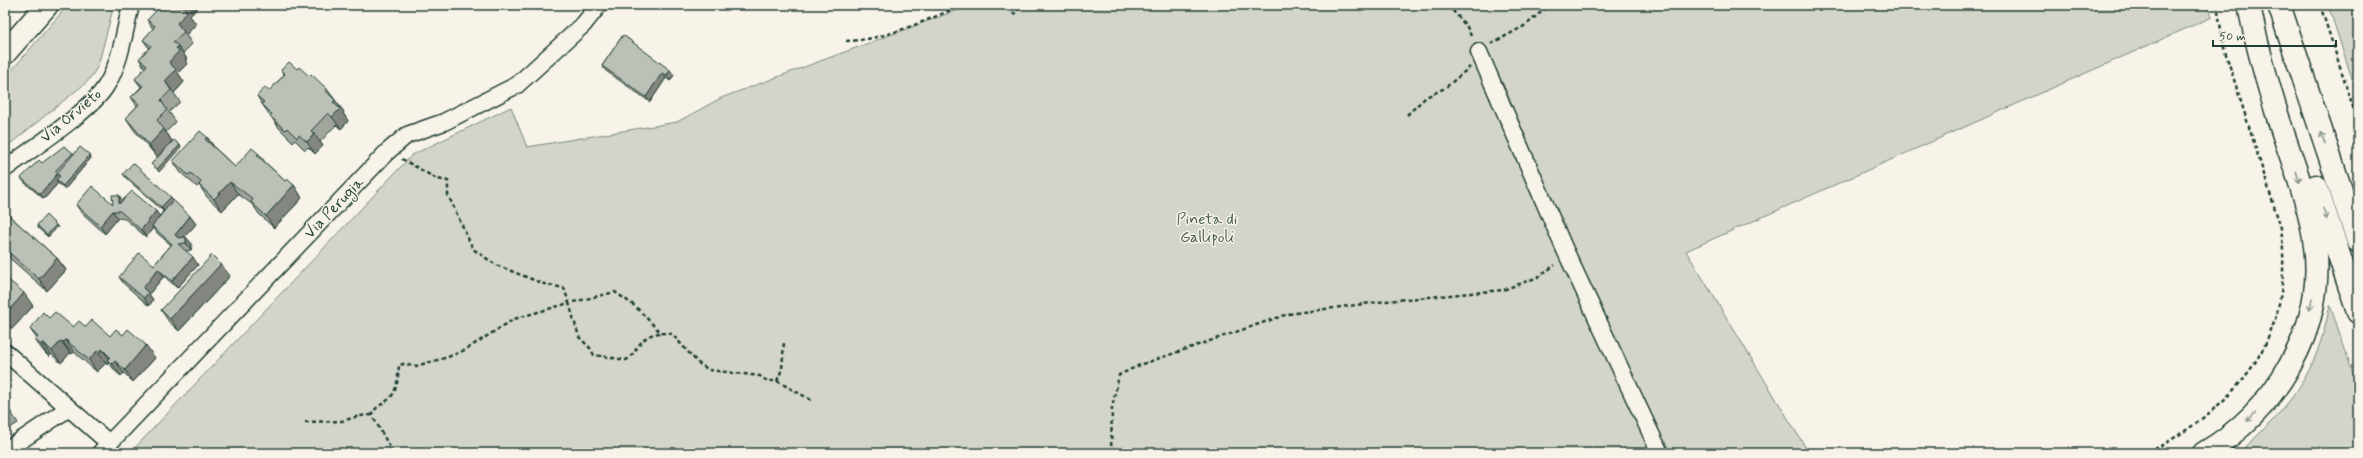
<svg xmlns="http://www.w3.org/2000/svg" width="2363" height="458" font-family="Mynerve,sans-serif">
<rect width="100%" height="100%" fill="#f7f3e8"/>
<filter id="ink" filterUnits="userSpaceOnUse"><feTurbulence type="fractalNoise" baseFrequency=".025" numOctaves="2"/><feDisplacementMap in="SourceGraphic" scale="8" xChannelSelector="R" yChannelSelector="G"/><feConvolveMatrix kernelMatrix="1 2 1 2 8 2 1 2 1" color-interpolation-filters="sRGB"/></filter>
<g filter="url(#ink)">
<g fill="#d3d5ca" stroke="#79897f">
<path d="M68,5H114L98,66L93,74L87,82L5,148V78Z"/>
<path d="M971,5H2208L2212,17L1686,251L1809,453H130L412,155L511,107L527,147L677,122L721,98Z"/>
<path d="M2328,5H2358V97Z"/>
<path d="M2330,305L2358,388V453L2240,452C2292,404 2316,376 2330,305Z"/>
</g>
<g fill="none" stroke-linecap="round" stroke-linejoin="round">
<g stroke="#1f3d34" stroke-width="19">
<g id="street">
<path d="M1479,52L1565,250L1660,453"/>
<path d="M5,169C31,149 91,111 106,86C121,62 124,32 131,5"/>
<path d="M5,352L109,443"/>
<path d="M5,451L69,408"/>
<path d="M100,453L387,152L407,135L444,122L517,85L583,25L599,5"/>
</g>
</g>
<g stroke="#1f3d34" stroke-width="25">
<path id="secondary" d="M5,53L47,5"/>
</g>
<g stroke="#1f3d34" stroke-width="25">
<g id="highway">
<path d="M2279,5L2358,241"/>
<path d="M2316,186L2358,312"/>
<path d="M2204,453C2274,413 2326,329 2315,246C2310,206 2295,169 2282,130C2269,89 2257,48 2249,5"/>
</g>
</g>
<g stroke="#1f3d34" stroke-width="2.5" stroke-dasharray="4 3" stroke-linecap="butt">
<path d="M1001,5L1014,14L1022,5"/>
<path d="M1448,5L1467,27L1472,38"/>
<path d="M2320,5L2358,122"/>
<path d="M846,41C887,40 927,19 964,5"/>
<path d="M1491,44L1526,25L1549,5"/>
<path d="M1407,115L1426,97L1445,88L1470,67"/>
<path d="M402,159L437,179L448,181V195L473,249L496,265L544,284L564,288L569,303L615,292L635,306L661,333L672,334L698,363L709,370L760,376L767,381H777L813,401"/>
<path d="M777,381L782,369L784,342"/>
<path d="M305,422L342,421L359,416L372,415"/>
<path d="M393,453L372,415C375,406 383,405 390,398C398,390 398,375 399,365L403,364L416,366L448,357L465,350L514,319L569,303L579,337L590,348L594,355L626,360C637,355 638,334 661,333"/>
<path d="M1111,453L1112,408L1119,375L1140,365L1288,314L1386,301L1503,290L1538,277L1555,265"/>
<path d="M2148,453C2241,403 2295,338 2281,228L2224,48L2217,5"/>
</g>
<use href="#street" stroke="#f7f3e8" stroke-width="16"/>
<use href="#secondary" stroke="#f7f3e8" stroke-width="22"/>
<use href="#highway" stroke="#f7f3e8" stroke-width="22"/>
</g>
<g fill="#a1a69d" stroke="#1f3d34">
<path d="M154,5H200L190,16L196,24L186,35L192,44L183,53L187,59L185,60L188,63L178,73L184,82L174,93L180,102L169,112L176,122L166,132L172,141L157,157L134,130L126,118L137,106L131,97L141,87L135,79L145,68L139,59L149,48L143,40L153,29L147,20L157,10Z"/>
<path d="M623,35L674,75L670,81L666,78L650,102L606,71L602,66Z"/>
<path d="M297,69L309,76L327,89L344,112L343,113L348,121L341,129L336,125L320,142L323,146L315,154L308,147L305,150L295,140L293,142L279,128L262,104L257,96L269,91L284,75L281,70Z"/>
<path d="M207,137L215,148L235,167L259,154L265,162L285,181L294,185L302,198L274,228L259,214L253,205L238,194L222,211L207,197L199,185L197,187L181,173L173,161Z"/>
<path d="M73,153L74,154L90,155L91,158L65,189L58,183L44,199L25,183L21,178L42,163Z"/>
<path d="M123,174L173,200L196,224L184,237L192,244L191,250L186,251L198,265L177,288L164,276L149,294L153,300L149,306L124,284L119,277L154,265L171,245L157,233L153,228L146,237L125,219L118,218L105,234L81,212L76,205L113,204L123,200L160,216L163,211L127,179Z"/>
<path d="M5,212L57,258L66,270L47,291L5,254Z"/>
<path d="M37,225L58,227L48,237L38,228Z"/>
<path d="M230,276L179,331L169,322L161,310Z"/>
<path d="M5,277L33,306L12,329L5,323Z"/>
<path d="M49,318L73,327H86L110,336L123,335L155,358L133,382L124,373L121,376L116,372L109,363L107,365L106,363L97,372L74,352L72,354L70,353L61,363L51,354L49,357L44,352L35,340L37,339L30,329Z"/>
<path d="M5,403L18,423L5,431Z"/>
</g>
<g fill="#83877f" stroke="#1f3d34">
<path d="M182,5H200L190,16L196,24L186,35L177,23Z"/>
<path d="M178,46L187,59L185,60L188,63L178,73L184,82L174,93L165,81L169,62Z"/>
<path d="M670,70L674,75L670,81L667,75Z"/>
<path d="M662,73L666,78L650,102L646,97Z"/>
<path d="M335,100L344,112L343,113L348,121L341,129L332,117L333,102Z"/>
<path d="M164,129L172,141L157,157L149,145Z"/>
<path d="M314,134L323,146L315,154L307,142Z"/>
<path d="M207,137L215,149L205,139Z"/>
<path d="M180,145L181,147L159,172L157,169Z"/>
<path d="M90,155L91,158L65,189L63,186Z"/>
<path d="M58,173L61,179L56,180L58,183L44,199L40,194Z"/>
<path d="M230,182L238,194L222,211L214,199Z"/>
<path d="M294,185L302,198L274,228L266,216Z"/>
<path d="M119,195L124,203L119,204Z"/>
<path d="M171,197L174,202L165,213L161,207Z"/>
<path d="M113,211L118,218L105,234L100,226Z"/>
<path d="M156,211L161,218L152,226L153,228L146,237L141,230Z"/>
<path d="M190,216L196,224L180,242L175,235Z"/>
<path d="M56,225L58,227L48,237L47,235Z"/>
<path d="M186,237L192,244L191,250L186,243Z"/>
<path d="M193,257L198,265L177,288L172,281Z"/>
<path d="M57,258L66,270L47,291L39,279Z"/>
<path d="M221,264L230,276L179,331L170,319Z"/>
<path d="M158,269L164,276L149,294L153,300L149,306L144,298L143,288Z"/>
<path d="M24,293L33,306L12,329L5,319V315Z"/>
<path d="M66,340L74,352L72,354L63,342Z"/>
<path d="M61,341L70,353L61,363L52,351Z"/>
<path d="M43,342L51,354L49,357L41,345Z"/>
<path d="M146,345L155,358L133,382L125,370Z"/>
<path d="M102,349L111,361L107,360L109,363L107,365L99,353Z"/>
<path d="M97,351L106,363L97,372L89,360Z"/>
<path d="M115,361L124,373L121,376L112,364Z"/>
</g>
<g fill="#bbc1b6" stroke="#1f3d34">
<path d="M156,5H182L187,12L177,23L184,32L173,42L178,46L176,48L179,51L169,62L176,70L165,81L171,90L161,100L167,110L157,120L164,129L149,145L126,118L139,104L131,97L143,86L135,79L147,65L139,59L151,46L143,40L155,26L147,20L159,8Z"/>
<path d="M623,35L670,70L667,75L662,73L646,97L602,66Z"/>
<path d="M289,62L297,69L299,67L309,76L311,74L327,89L325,90L335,100L333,102L340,109L332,117L328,113L311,131L314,134L307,142L299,135L297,138L287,128L285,130L270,116L272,114L262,104L264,102L257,96L265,87L269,91L285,74L281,70Z"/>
<path d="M200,131L207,137L205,139L235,167L252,148L259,154L257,155L285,181L287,179L294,185L266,216L251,202L253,199L230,182L214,199L199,185L201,182L191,173L188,175L173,161Z"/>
<path d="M174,140L180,145L157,169L151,164Z"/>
<path d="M64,146L73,153L55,171L58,173L40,194L21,178L39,160L42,163Z"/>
<path d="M80,147L90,155L63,186L56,180L60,176L57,174V173Z"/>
<path d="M133,163L171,197L161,207L123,174Z"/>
<path d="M92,186L113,204L112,195H119V204L132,191L156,211L141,230L120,211H113L100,226L76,205Z"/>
<path d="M173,200L190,216L175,235L178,238L186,237V243L178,244L193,257L172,281L158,269L143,288L148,293L144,298L119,277L139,253L154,265L172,244L152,226Z"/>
<path d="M5,212L57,258L39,279L5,249Z"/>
<path d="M46,215L56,225L47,235L37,225Z"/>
<path d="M212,255L221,264L170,319L161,310Z"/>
<path d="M5,277L24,293L5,315Z"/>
<path d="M43,312L49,318L55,312L73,327L79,321L86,327L92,320L110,336L116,329L123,335L128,329L146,345L125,370L115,361L112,364L107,360L110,357L102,349L99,353L97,351L89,360L66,340L63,342L61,341L52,351L43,342L41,345L35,340L38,337L30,329Z"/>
<path d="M5,404L12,414L5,418Z"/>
</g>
<defs><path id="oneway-shaft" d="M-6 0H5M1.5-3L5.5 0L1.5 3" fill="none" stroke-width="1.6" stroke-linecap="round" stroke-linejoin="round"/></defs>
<g stroke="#8b988e">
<use href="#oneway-shaft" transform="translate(2323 138) rotate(-108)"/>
<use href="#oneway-shaft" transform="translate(2298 177) rotate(72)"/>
<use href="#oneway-shaft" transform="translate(2325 214) rotate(71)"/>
<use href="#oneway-shaft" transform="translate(2311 304) rotate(100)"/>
<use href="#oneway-shaft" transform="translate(2251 417) rotate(135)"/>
</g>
</g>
<g text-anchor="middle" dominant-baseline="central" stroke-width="3" stroke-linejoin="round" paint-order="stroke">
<g font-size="16" fill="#1f3d34" stroke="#f7f3e8">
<text transform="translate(71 116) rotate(-40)">Via Orvieto</text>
<text transform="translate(334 208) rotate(-46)">Via Perugia</text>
</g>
<g font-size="16" fill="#435b52" stroke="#f7f3e8">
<text x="1207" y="219">Pineta di<tspan x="1207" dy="18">Gallipoli</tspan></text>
</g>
</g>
<rect width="2363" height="458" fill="none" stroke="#f7f3e8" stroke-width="20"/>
<rect x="10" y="10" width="2343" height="438" fill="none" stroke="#1f3d34" stroke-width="1.5" filter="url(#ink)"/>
<path d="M2213 40v6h123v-6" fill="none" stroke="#1f3d34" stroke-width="2"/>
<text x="2219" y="40" font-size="12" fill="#1f3d34" stroke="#f7f3e8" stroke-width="3" paint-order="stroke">50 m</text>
</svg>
